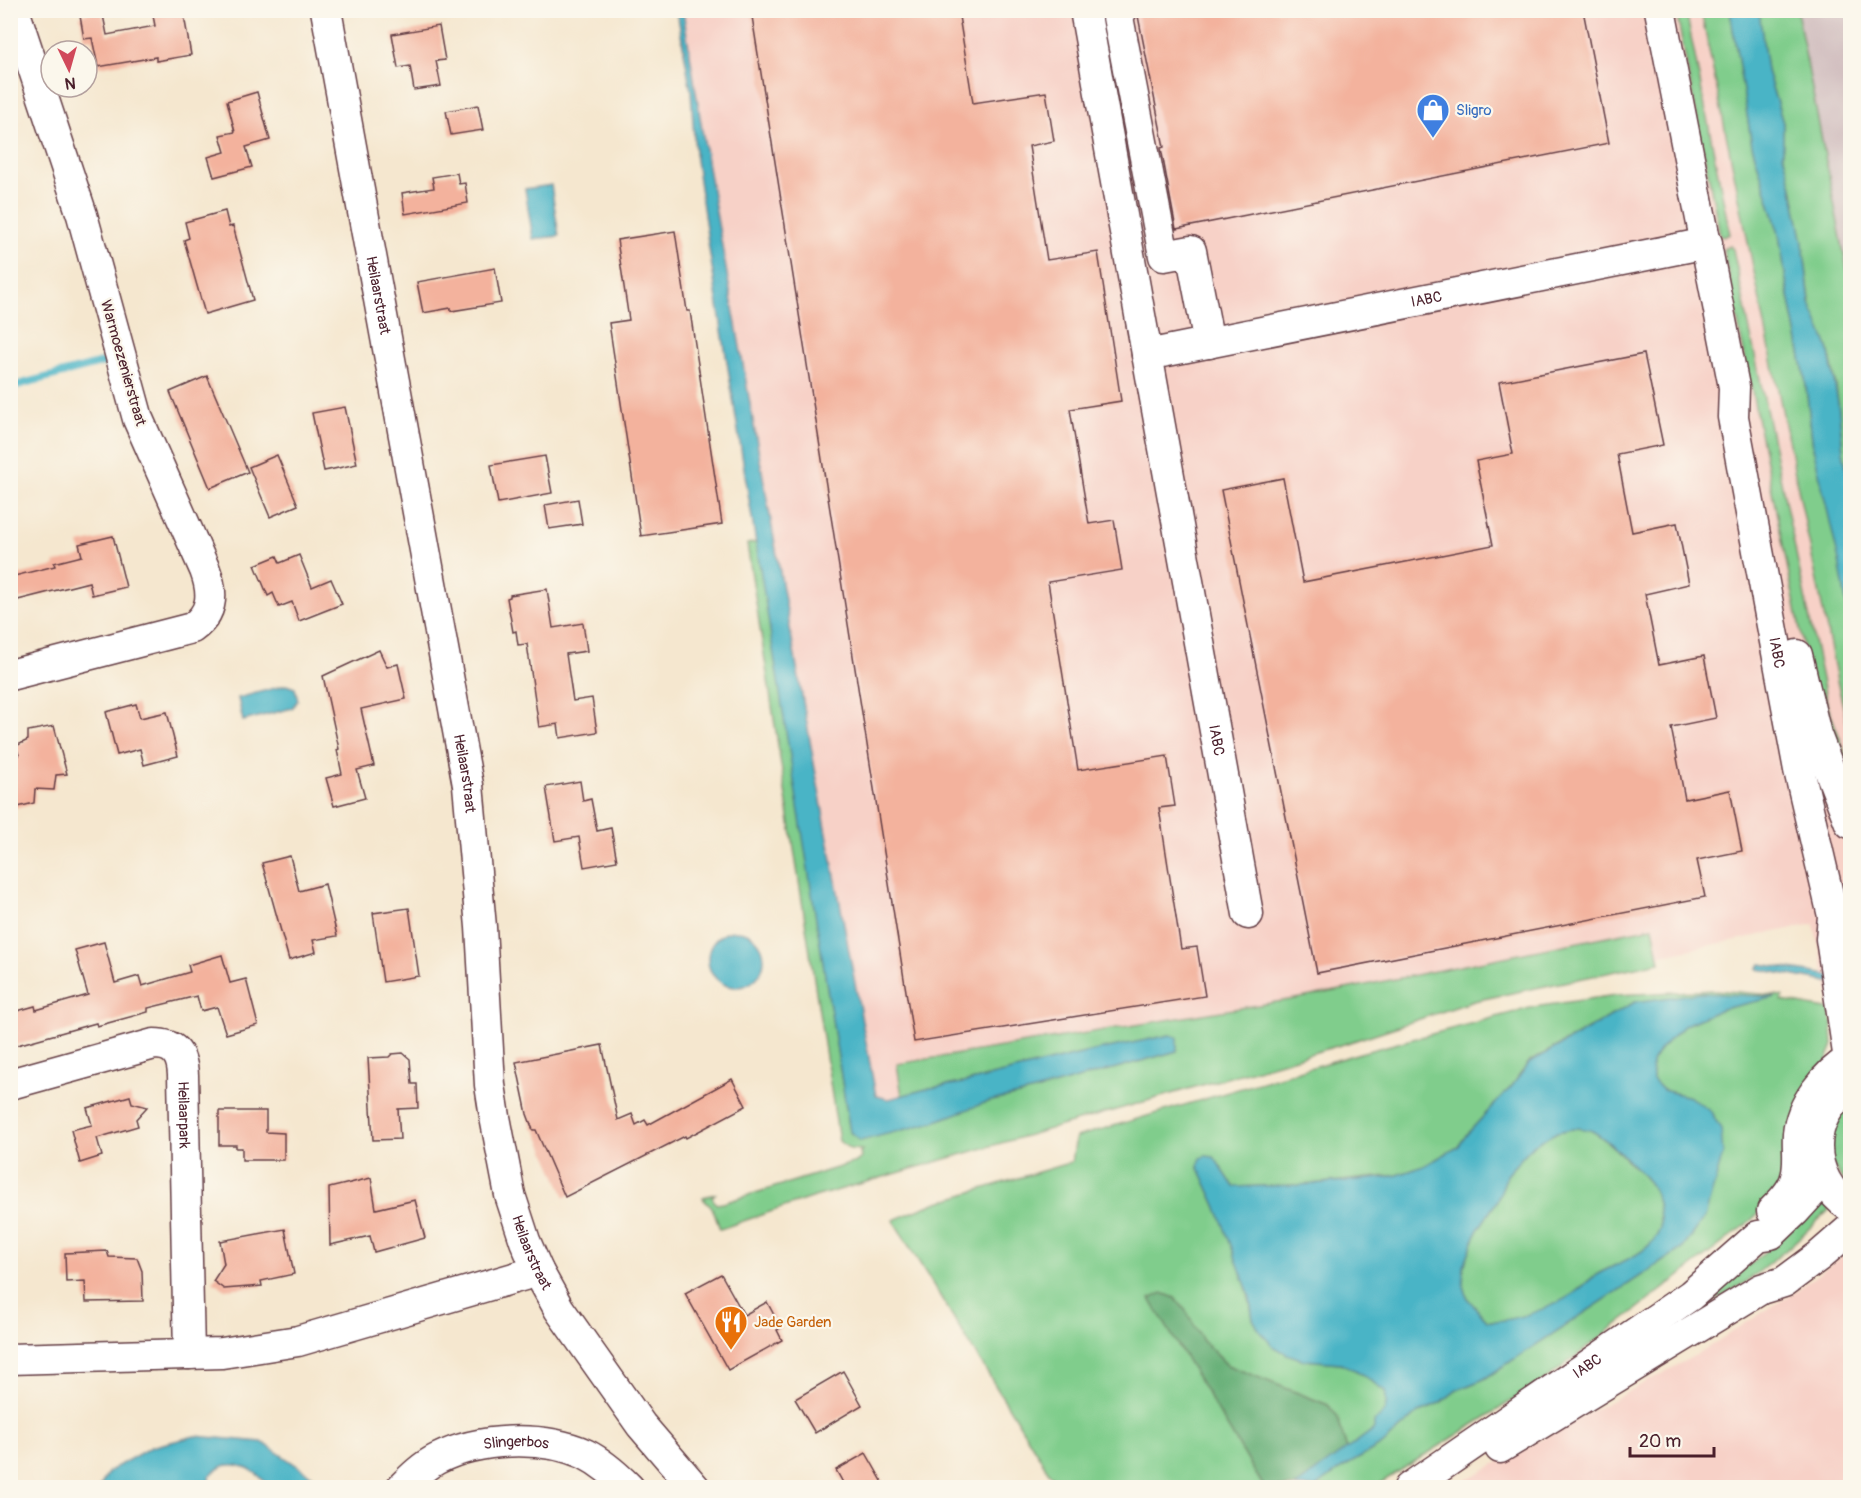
<svg xmlns="http://www.w3.org/2000/svg" width="1861" height="1498" font-family="Pangolin,sans-serif">
<rect width="100%" height="100%" fill="#fbf7ec"/>
<filter id="ink" filterUnits="userSpaceOnUse"><feTurbulence type="fractalNoise" baseFrequency=".0167" numOctaves="2"/><feDisplacementMap in="SourceGraphic" scale="12" xChannelSelector="R" yChannelSelector="G"/><feConvolveMatrix kernelMatrix="1 2 1 2 8 2 1 2 1" color-interpolation-filters="sRGB"/></filter>
<filter id="wash" filterUnits="userSpaceOnUse"><feTurbulence type="fractalNoise" baseFrequency=".008" numOctaves="4" result="noise"/><feDisplacementMap in="SourceGraphic" scale="24" xChannelSelector="R" yChannelSelector="G"/><feGaussianBlur stdDeviation="1.35" result="paint"/><feColorMatrix in="noise" values="0 0 0 0 0 0 0 0 0 0 0 0 0 0 0 0 0 1.4 0 .05"/><feComposite in="paint" operator="in"/></filter>
<g filter="url(#wash)">
<rect width="100%" height="100%" fill="#f5e7cf"/>
<g fill="#f7d1c7">
<path d="M681,11H1850V1089L1814,924L874,1116Z"/>
<path d="M1850,1250V1487L1455,1488L1469,1478L1696,1355L1793,1293Z"/>
</g>
<path fill="#d2bfc0" d="M1793,11H1850V301Z"/>
<g fill="#80cd8c" stroke="#65765c" stroke-width="1.5">
<path d="M1676,11H1686L1730,234L1723,237L1720,235Z"/>
<path d="M1701,11H1730L1752,145L1779,234L1786,280L1805,378L1813,447L1842,571L1850,625V735L1838,685Z"/>
<path d="M1759,11H1797L1850,285V489L1843,451L1836,385L1828,347L1811,308L1803,243L1791,183L1783,154V123L1767,71Z"/>
<path d="M1730,246L1733,249L1827,703C1834,726 1850,758 1850,779L1827,732L1805,654L1723,249Z"/>
<path d="M757,542L850,1132L860,1141L987,1102L1027,1093L1177,1051L1170,1035L1089,1052L963,1083L930,1088L902,1096L897,1064L1301,998L1653,927L1660,962L1474,1001L1344,1044L811,1198L720,1229L712,1207L705,1202L703,1197L715,1194L712,1197L716,1204L723,1203L856,1162L861,1158L860,1152L862,1150L850,1149L839,1141L747,544Z"/>
<path d="M1715,990L1783,996L1782,1001L1831,1010L1833,1045L1784,1167L1777,1190L1765,1207L1746,1225L1545,1380L1374,1487H1316L1342,1468L1382,1445L1418,1413L1440,1403L1457,1390L1484,1379L1683,1248L1705,1217L1710,1195L1690,1097L1663,1090L1653,1080L1652,1062L1660,1049L1685,1025L1722,1009L1773,997L1635,1002L1529,1062L1512,1086L1467,1134L1458,1147L1424,1166L1398,1175L1300,1185L1234,1187L1214,1157L1198,1166C1221,1215 1245,1266 1253,1319L1304,1360L1341,1363L1357,1371L1385,1391L1388,1404L1374,1429L1347,1450L1337,1416L1328,1405L1227,1365L1203,1341L1186,1311L1151,1299L1264,1487H1058L893,1220L935,1203L1072,1162L1076,1137L1360,1053L1534,1007L1616,995Z"/>
<path d="M1850,1100V1190L1829,1160L1832,1125Z"/>
<path d="M1577,1128C1581,1129 1587,1129 1590,1130C1604,1136 1621,1155 1632,1165C1647,1179 1658,1190 1659,1211C1660,1216 1661,1223 1660,1229C1651,1254 1619,1262 1598,1274C1589,1279 1582,1288 1573,1294C1553,1307 1511,1323 1487,1321L1468,1299L1463,1283L1464,1266L1477,1231L1497,1201L1508,1173L1533,1145L1557,1132Z"/>
<path d="M1821,1201L1829,1209L1828,1211L1786,1250L1746,1282L1608,1364L1728,1282L1761,1255Z"/>
</g>
<path fill="#68b078" stroke="#596852" stroke-width="1.5" d="M1162,1293L1175,1298L1186,1311L1203,1341L1227,1365L1328,1405L1337,1416L1347,1450L1295,1487H1264L1150,1299Z"/>
<g fill="#48b4c6" stroke="#496a78" stroke-width="1.5" fill-rule="evenodd">
<path d="M677,11H683L709,173L815,769L876,1096L889,1099L930,1088L963,1083L1089,1052L1170,1035L1177,1037V1051L1027,1093L987,1102L934,1122L860,1141L850,1132L710,255L695,153L691,91Z"/>
<path d="M1730,11H1759L1767,71L1783,123V154L1791,183L1803,243L1810,303L1828,347L1838,402L1843,451L1850,489V625L1839,561L1813,447L1805,378L1786,280L1779,234L1752,145Z"/>
<path d="M551,185L559,236L533,239L525,189Z"/>
<path d="M286,685L295,688L298,700L292,708L243,721L238,698Z"/>
<circle cx="736" cy="959" r="28"/>
<path d="M1761,964L1850,979V986L1757,969Z"/>
<path d="M1700,993L1776,997L1722,1009L1685,1025L1660,1049L1652,1062L1653,1080L1663,1090L1690,1097L1711,1112L1721,1129L1723,1154L1705,1217L1683,1248L1484,1379L1457,1390L1440,1403L1418,1413L1382,1445L1342,1468L1316,1487H1295L1374,1429V1422C1386,1413 1388,1406 1385,1391L1357,1371L1341,1363L1304,1360L1287,1354L1273,1346L1261,1333L1253,1319L1249,1294L1216,1205L1198,1166L1201,1158L1205,1156L1214,1157L1234,1187L1300,1185L1381,1178L1398,1175L1424,1166L1458,1147L1467,1134L1512,1086L1529,1063L1635,1002ZM1577,1128C1581,1129 1587,1129 1590,1130C1604,1136 1622,1155 1633,1165C1647,1179 1658,1190 1659,1211C1660,1216 1661,1224 1660,1229C1651,1254 1619,1262 1598,1274C1589,1279 1582,1288 1573,1294C1553,1307 1511,1323 1487,1321L1468,1299L1463,1283L1464,1266L1477,1231L1497,1201L1508,1173L1533,1145L1557,1132Z"/>
<path d="M195,1436L262,1442L321,1482L323,1487H268C256,1466 226,1455 209,1477L210,1487H100L109,1471L151,1447Z"/>
</g>
<g fill="none" stroke-linecap="round" stroke-linejoin="round">
<path stroke="#48b4c6" stroke-width="8" d="M10,387L105,362"/>
</g>
<g id="blocks">
<g fill="#f3b29d">
<path d="M96,10H102L107,35L155,26L152,10H183L191,55L156,61V57L98,67L92,38L84,39L80,16Z"/>
<path d="M751,10H958L973,103L1046,92L1054,141L1029,146L1047,260L1098,252L1121,401L1070,409L1089,524L1114,520L1122,570L1048,582L1078,770L1167,756L1175,806L1159,808L1181,949L1197,947L1205,996L914,1042Z"/>
<path d="M1139,10H1583L1609,143L1176,229L1161,148L1164,147L1138,16Z"/>
<path d="M439,26L445,60L436,61L441,86L414,90L410,66L398,68L392,34Z"/>
<path d="M257,92L270,140L246,147L252,167L214,177L208,157L225,152L220,135L235,132L227,101Z"/>
<path d="M478,105L483,130L451,135L446,111Z"/>
<path d="M457,173L459,184L465,183L468,203L405,214L402,193L434,188L432,177Z"/>
<path d="M225,211L229,227L233,226L253,300L205,314L184,240L189,238L185,222Z"/>
<path d="M675,231L687,311H690L722,524L641,536L609,323L629,320L617,240Z"/>
<path d="M495,268L501,303L451,311V308L423,313L417,282Z"/>
<path d="M1644,354L1663,445L1617,454L1632,532L1677,523L1689,584L1645,594L1659,665L1704,656L1716,718L1671,727L1685,799L1730,790L1742,851L1697,860L1705,897L1317,973L1221,490L1283,478L1303,582L1493,545L1476,461L1513,454L1499,382Z"/>
<path d="M207,376L248,472L210,488L170,392Z"/>
<path d="M345,407L357,464L324,471L312,413Z"/>
<path d="M277,455L298,505L270,517L249,467Z"/>
<path d="M545,456L552,493L498,503L491,465Z"/>
<path d="M578,499L582,524L549,529L545,505Z"/>
<path d="M113,536L126,587L92,595L89,582L10,602V577L55,566L54,563L82,556L79,544Z"/>
<path d="M299,555L312,587L331,579L342,604L299,621L292,602L279,607L273,593L268,596L255,565L277,556L280,563Z"/>
<path d="M547,589L553,628L583,623L587,651L566,654L573,701L592,698L597,732L560,738L558,724L539,727L527,644L518,645L516,631L513,632L507,598L510,597V595Z"/>
<path d="M379,650L387,667L398,664L406,699L361,709L374,766L357,770L365,798L334,806L326,778L342,774L337,750L339,749L323,676Z"/>
<path d="M136,704L140,718L167,712L178,756L144,765L140,749L117,755L106,712Z"/>
<path d="M54,726L67,774L56,775L54,790L35,789L34,803L10,809V758L19,755L16,746L28,740V731Z"/>
<path d="M580,781L583,801L591,799L597,831L611,828L617,861L584,867L579,837L555,841L546,787Z"/>
<path d="M290,856L299,891L325,884L337,936L313,940L316,952L289,960L262,863Z"/>
<path d="M409,908L419,976L383,982L373,913Z"/>
<path d="M104,942L115,983L139,976L142,986L190,972L188,965L222,955L230,983L246,979L258,1025L226,1034L217,1007L201,1011L197,996L148,1008V1012L97,1026L96,1023L10,1047V1013L35,1006L36,1010L88,995L75,950Z"/>
<path d="M602,1045L618,1120L632,1114L636,1125L645,1120L648,1125L732,1079L746,1106L686,1138L685,1136L565,1197L536,1130H533L527,1114L516,1062Z"/>
<path d="M403,1053L410,1059L412,1084H417L418,1108L398,1109L400,1139L373,1140L368,1058L389,1057L392,1054Z"/>
<path d="M130,1096L132,1103L147,1107L136,1119L138,1126L97,1138L102,1156L80,1163L71,1130L92,1125L87,1108Z"/>
<path d="M219,1111H266V1132L284,1133V1160H242V1148H236V1145H219Z"/>
<path d="M371,1178L376,1209L415,1200L425,1238L374,1252L370,1236L330,1245L329,1188Z"/>
<path d="M285,1229L294,1274L261,1281L262,1286L224,1289L213,1281L224,1264L220,1241Z"/>
<path d="M107,1251L109,1257L137,1258L142,1271L143,1301L86,1302L85,1281L66,1282L65,1253Z"/>
<path d="M721,1274L744,1315L767,1302L781,1328L777,1330L782,1340L728,1370L685,1293Z"/>
<path d="M843,1371L862,1405L815,1433L795,1399Z"/>
<path d="M866,1453L886,1488H846L836,1470Z"/>
</g>
</g>
</g>
<g filter="url(#ink)">
<use href="#blocks" fill-opacity="0" stroke="#643d44" stroke-width="1.5"/>
<g fill="none" stroke-linecap="round" stroke-linejoin="round">
<g stroke="#643d44" stroke-width="33">
<g id="minor">
<path id="s1" d="M326,10L468,785L481,927L490,1085L495,1117L510,1195L525,1241L538,1271L559,1309L641,1425L695,1488"/>
<path id="s2" d="M1085,10L1248,914"/>
<path d="M1122,10L1118,17L1164,256L1191,251L1209,343"/>
<path id="s3" d="M1660,10L1734,387L1733,417L1799,770L1833,916L1831,939L1849,1060"/>
<path id="s4" d="M1147,355L1707,243"/>
<path d="M1797,655L1816,735L1850,823"/>
<path d="M10,675L192,628C213,613 214,594 205,570L138,419L82,215L14,10"/>
<path id="s5" d="M10,1084L154,1044C175,1044 182,1055 183,1075L189,1354"/>
<path d="M1850,1089C1805,1115 1807,1179 1850,1207"/>
<path d="M1772,1211C1782,1201 1793,1190 1796,1177C1800,1164 1797,1148 1798,1134C1801,1104 1825,1074 1850,1059"/>
<path d="M10,1359L222,1353L298,1341L538,1271"/>
<path d="M1500,1448L1761,1289L1784,1282L1819,1256L1850,1229"/>
<path id="s6" d="M401,1488C412,1477 423,1466 437,1459C478,1438 542,1435 585,1454C601,1462 616,1475 629,1488"/>
<path id="s7" d="M1409,1488L1691,1295L1758,1236L1771,1234L1794,1212L1816,1188L1821,1173"/>
</g>
</g>
<use href="#minor" stroke="#fff" stroke-width="30"/>
</g>
</g>
<defs>
<g id="shop-pin" transform="scale(1.725)"><path d="M0 17L-7.5 6A9.5 9.5 0 1 1 7.5 6Z" fill="#3f7fe0" stroke="#fbf7ec"/><path d="M-5-2.5h2.3a2.7 3.5 0 0 1 5.4 0H5L5.5 6h-11ZM-1.5-2.5h3a1.5 2.3 0 0 0-3 0Z" fill="#fff"/></g>
<g id="restaurant-pin" transform="scale(1.725)"><path d="M0 17L-7.5 6A9.5 9.5 0 1 1 7.5 6Z" fill="#e8710a" stroke="#fbf7ec"/><path d="M-5-6h1v4h1v-4h1v4h1v-4h1v5L-1.5 .5V6h-2V.5L-5-1ZM5-6V6H3V1.5H1.5Q1.5-4 5-6Z" fill="#fff"/></g>
</defs>
<g fill-rule="evenodd">
<use href="#shop-pin" x="1433" y="110"/>
<use href="#restaurant-pin" x="731" y="1322"/>
</g>
<g text-anchor="middle" dominant-baseline="central" stroke-width="4.5" stroke-linejoin="round" paint-order="stroke">
<g font-size="15" fill="#366cbe" stroke="#fbf7ec" text-anchor="start">
<text x="1456" y="110">Sligro</text>
</g>
<g font-size="15" fill="#4a1f2b" stroke="#fbf7ec">
<text stroke="none"><textPath href="#s1" startOffset="290">Heilaarstraat</textPath></text>
<text stroke="none"><textPath href="#s4" startOffset="285">IABC</textPath></text>
<text transform="translate(123 363) rotate(74)">Warmoezenierstraat</text>
<text stroke="none"><textPath href="#s3" startOffset="654">IABC</textPath></text>
<text stroke="none"><textPath href="#s2" startOffset="742">IABC</textPath></text>
<text stroke="none"><textPath href="#s1" startOffset="776">Heilaarstraat</textPath></text>
<text stroke="none"><textPath href="#s5" startOffset="238">Heilaarpark</textPath></text>
<text stroke="none"><textPath href="#s1" startOffset="1262">Heilaarstraat</textPath></text>
<text stroke="none"><textPath href="#s7" startOffset="216">IABC</textPath></text>
<text stroke="none"><textPath href="#s6" startOffset="128">Slingerbos</textPath></text>
</g>
<g font-size="15" fill="#c56008" stroke="#fbf7ec" text-anchor="start">
<text x="754" y="1322">Jade Garden</text>
</g>
</g>
<rect width="1861" height="1498" fill="none" stroke="#fbf7ec" stroke-width="36"/>
<g transform="translate(69 69) rotate(175)"><circle r="28" fill="#fbf7ec" stroke="#b4a19f" stroke-width="1.5"/>
<path d="M0-4.5L10 22L0 15L-10 22Z" fill="#d1495b"/>
<text y="-9" font-size="16" font-weight="bold" text-anchor="middle" fill="#4a1f2b">N</text>
</g>
<path d="M1630 1447v9h84v-9" fill="none" stroke="#4a1f2b" stroke-width="3"/>
<text x="1639" y="1447" font-size="18" fill="#4a1f2b" stroke="#fbf7ec" stroke-width="4.5" paint-order="stroke">20 m</text>
</svg>
